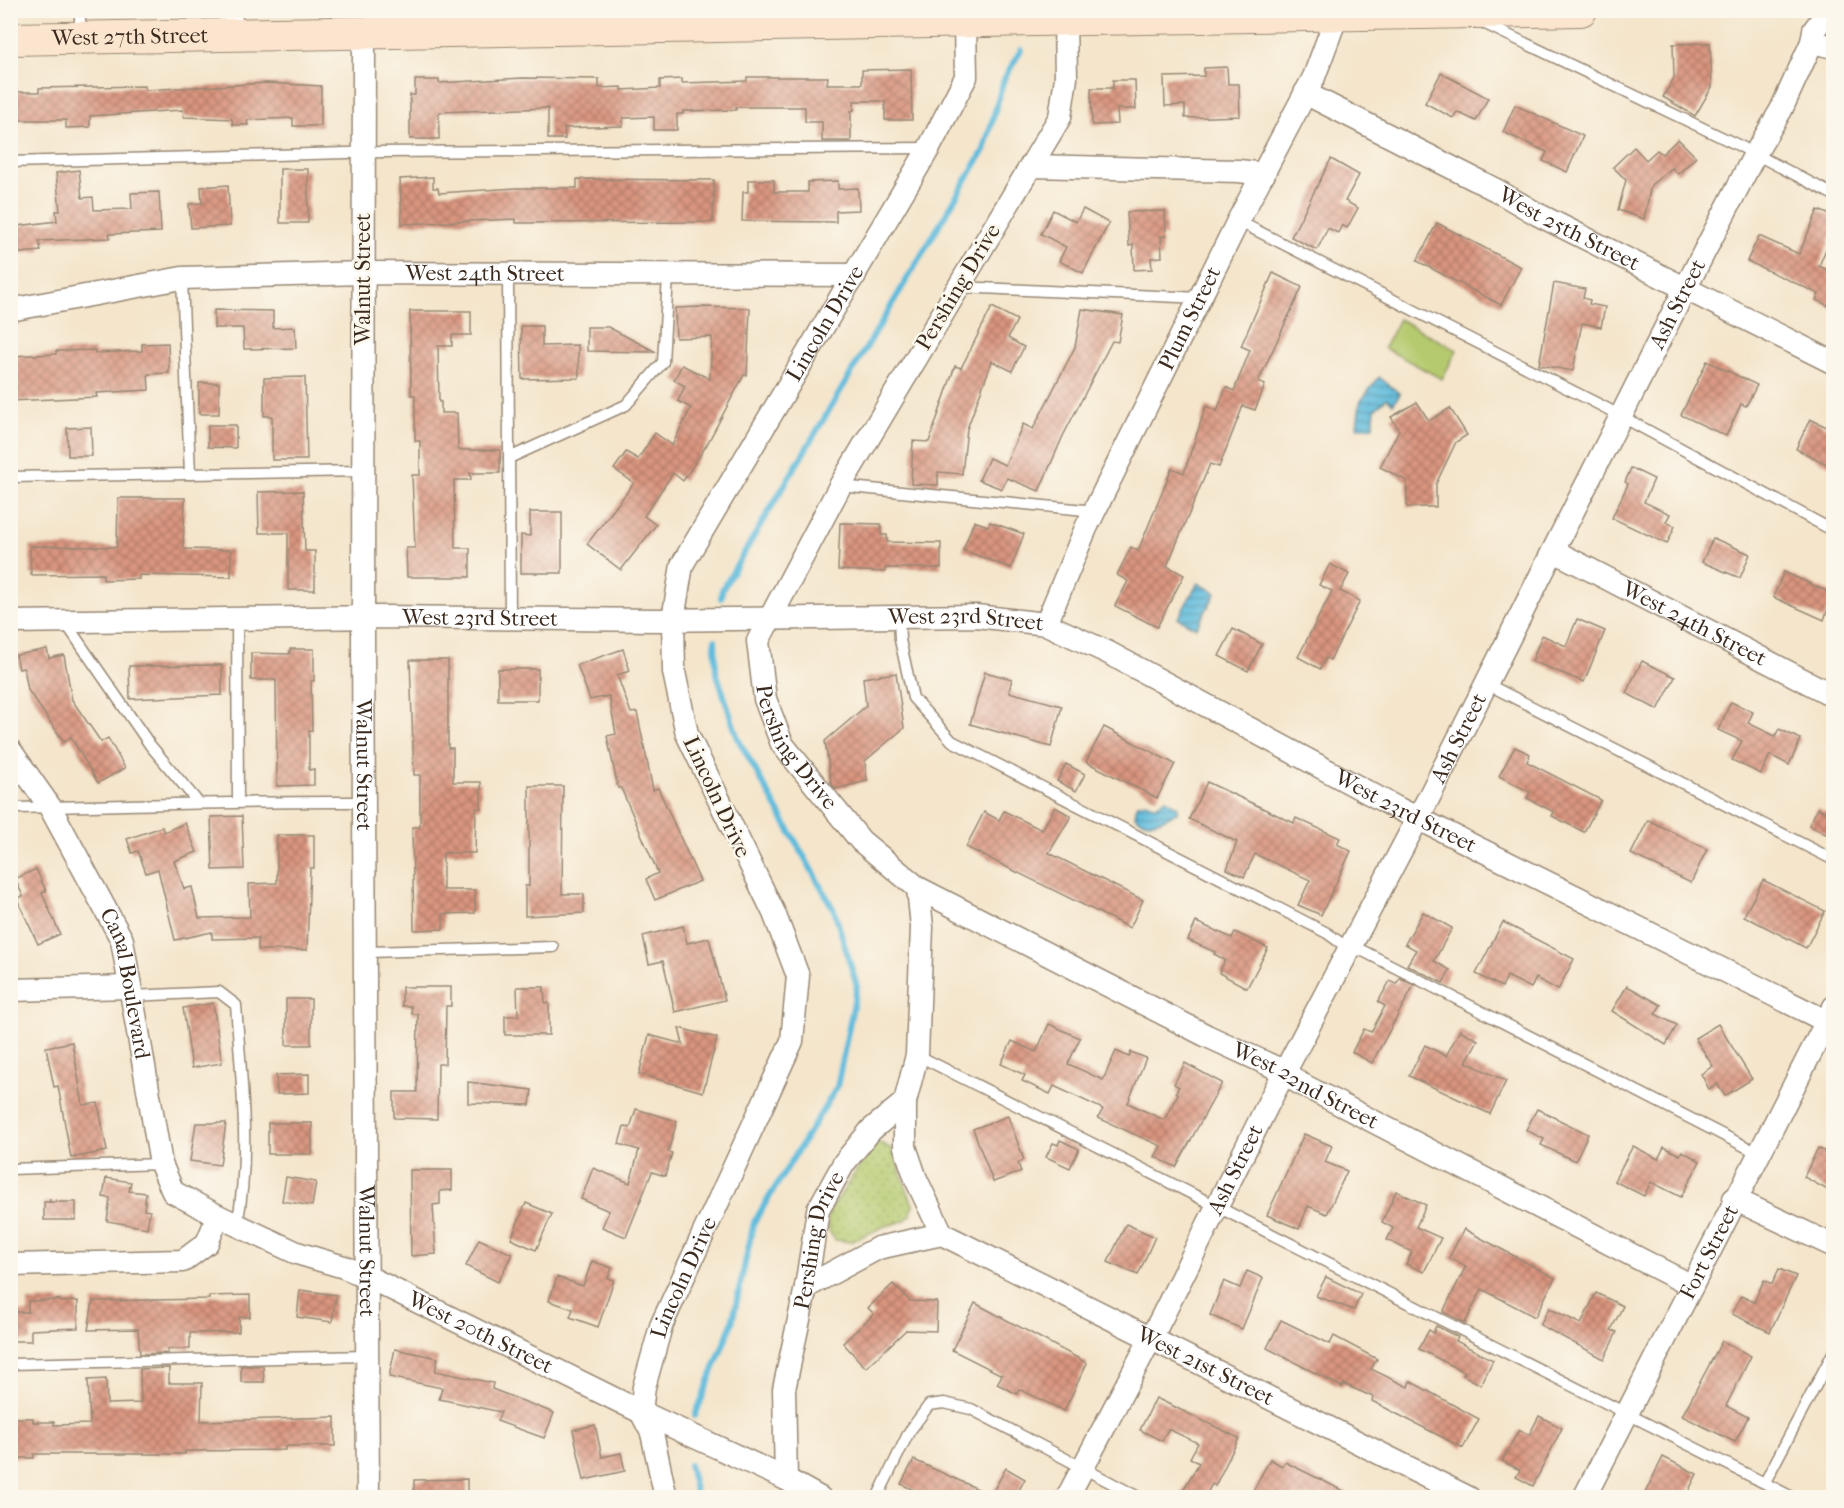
<svg xmlns="http://www.w3.org/2000/svg" width="1844" height="1508" font-family="'IM FELL French Canon',serif">
<defs>
<pattern id="grass-dots" width="8" height="8" patternUnits="userSpaceOnUse" patternTransform="scale(1.5)"><rect width="8" height="8" fill="#b5ca6e"/><path d="M2 2h.1M6 6h.1" fill="none" stroke="#94a45a" stroke-width="1.8" stroke-linecap="round"/></pattern>
<pattern id="water-rules" width="6" height="5" patternUnits="userSpaceOnUse" patternTransform="scale(1.5)"><rect width="6" height="5" fill="#5ebbdc"/><path d="M0 2.5h6" fill="none" stroke="#4f98b2"/></pattern>
<pattern id="building-cross-hatch" width="8" height="8" patternUnits="userSpaceOnUse" patternTransform="scale(1.5)"><rect width="8" height="8" fill="#d9957f"/><path d="M0 0l8 8M0 8l8-8" fill="none" stroke="#b17a67"/></pattern>
</defs>
<rect width="100%" height="100%" fill="#fbf7ec"/>
<filter id="ink" filterUnits="userSpaceOnUse"><feTurbulence type="fractalNoise" baseFrequency=".0167" numOctaves="2"/><feDisplacementMap in="SourceGraphic" scale="12" xChannelSelector="R" yChannelSelector="G"/><feConvolveMatrix kernelMatrix="1 2 1 2 8 2 1 2 1" color-interpolation-filters="sRGB"/></filter>
<filter id="wash" filterUnits="userSpaceOnUse"><feTurbulence type="fractalNoise" baseFrequency=".008" numOctaves="4" result="noise"/><feDisplacementMap in="SourceGraphic" scale="24" xChannelSelector="R" yChannelSelector="G"/><feGaussianBlur stdDeviation="1.35" result="paint"/><feColorMatrix in="noise" values="0 0 0 0 0 0 0 0 0 0 0 0 0 0 0 0 0 1.4 0 .05"/><feComposite in="paint" operator="in"/></filter>
<g filter="url(#wash)">
<rect width="100%" height="100%" fill="#f4e5cb"/>
<path fill="url(#grass-dots)" stroke="#787a46" stroke-width="1.5" d="M881,1143L892,1149L913,1205L911,1215L904,1221L883,1227L850,1242L835,1240L827,1228L828,1214L872,1147Z"/>
<path fill="#b5ca6e" stroke="#787a46" stroke-width="1.5" d="M1399,319L1457,350L1442,379L1384,348Z"/>
<g fill="url(#water-rules)" stroke="#4c727d" stroke-width="1.5">
<path d="M1379,377L1400,394L1393,404L1387,398L1375,409L1373,427H1357L1360,402Z"/>
<path d="M1198,583L1216,593L1196,628L1178,618Z"/>
<path d="M1166,799L1178,807L1177,812C1163,820 1148,828 1135,816L1137,804L1146,802L1156,806Z"/>
</g>
<g fill="none" stroke-linecap="round" stroke-linejoin="round">
<g stroke="#5ebbdc" stroke-width="6">
<path d="M721,598L722,590L984,150L1004,79L1021,50"/>
<path d="M695,1416L732,1323L754,1222L837,1087L857,986L834,910L738,739L716,671L715,640"/>
<path d="M689,1465L697,1498"/>
</g>
</g>
<g id="blocks">
<g fill="url(#building-cross-hatch)">
<path d="M1710,43L1712,87L1695,116L1663,97L1674,78L1673,44Z"/>
<path d="M1227,67L1228,84H1239L1240,116L1185,118V105L1165,106L1164,77L1204,76V68Z"/>
<path d="M911,69L912,120H885V101H854V110L851,111V141H822V122H805V107H736V110L683,111V114H677V130H654V117L623,118V126L564,128L565,139H548V108L439,112V139H410V95H415V80H439V83L523,78L599,79V88L622,87V90L660,88V80L682,79V83L747,81V77H828L827,84H862V70Z"/>
<path d="M1441,73L1488,98L1476,121L1457,112L1453,118L1425,103Z"/>
<path d="M1113,80H1135L1136,109H1117L1118,124L1092,125L1091,88H1113Z"/>
<path d="M267,83L321,86V126H293V118L247,120L248,125H233L232,119L184,117L183,110L90,116V127L66,128V120H10V92H39V88L145,86V90Z"/>
<path d="M1515,105L1583,136L1567,172L1543,161L1547,152L1503,132Z"/>
<path d="M1678,139L1696,157L1678,174L1672,168L1651,185L1644,219L1618,210L1626,180L1613,167L1634,147L1646,160L1657,150L1662,154Z"/>
<path d="M1331,159L1359,175L1345,201L1358,208L1347,228L1342,225L1338,233L1328,228L1317,250L1291,237Z"/>
<rect x="280" y="169" width="28" height="54"/>
<path d="M79,170L82,198L93,197L94,210L132,209L131,193L159,192L161,232L109,234L110,238L39,241L41,251L10,254V227L57,221L56,211H60L56,173Z"/>
<path d="M433,177V188H438L439,193L516,188H577V179L714,180L713,222L516,223V219L402,224L400,179Z"/>
<path d="M748,180H774V192H808V182L838,181V189L858,188L859,210L836,211V222L742,221L743,192H748Z"/>
<path d="M228,185L230,226L191,228L189,204L202,203L201,187Z"/>
<path d="M1083,209L1109,223L1083,273L1059,261L1066,247L1041,234L1053,210L1076,222Z"/>
<path d="M1818,210L1833,216V232L1819,266L1830,271L1833,262V308L1816,300L1819,294L1747,261L1759,236L1799,254Z"/>
<path d="M1165,211L1166,236H1161L1162,257L1151,258L1152,269L1134,270L1133,245L1129,246L1127,212Z"/>
<path d="M1437,223L1521,267L1501,305L1417,261Z"/>
<path d="M1273,273L1302,287L1258,382L1265,385L1255,410L1243,406L1219,467L1210,464L1167,566L1184,575L1157,627L1115,606L1128,581L1117,575L1131,547L1138,551L1172,468L1184,473L1206,406L1217,411L1226,387L1234,391L1250,350L1241,346Z"/>
<path d="M1554,283L1585,289L1583,298L1590,300L1589,304L1605,307L1601,327L1582,323L1573,371L1539,365Z"/>
<path d="M700,307L750,308L747,375H744L706,446L683,481L673,473L644,516L656,525L621,570L587,544L634,483L614,469L626,452L638,459L655,433L672,445L691,408L678,401L685,386L674,380L682,365L710,379L712,337L676,338L675,308Z"/>
<path d="M992,307L1017,320L1008,338L1024,347L1012,371L992,361L967,429L962,474L938,472V485L911,484L913,441L929,442L955,366L961,368Z"/>
<path d="M1082,309L1123,315L1118,342L1112,341L1063,436L1039,491L1007,478L1002,489L979,480L989,458L1005,465L1023,424L1033,429L1075,347Z"/>
<path d="M214,310L273,311V328L295,327L296,348L244,349L243,328H214Z"/>
<path d="M410,311H471V335H452V346H438L439,402H441V413H457L458,450H500V473H470L471,480H454L455,548H470V577H407L406,548H415L412,475H420V441H415V395H411Z"/>
<path d="M521,326H542V346L578,345L579,378L522,379Z"/>
<path d="M587,327H608L656,352L587,351Z"/>
<path d="M168,343L169,373L148,374L149,390L96,393L97,397L10,401V356L56,354V351L95,350V353L142,351V344Z"/>
<path d="M1707,361L1757,385L1746,406L1741,404L1726,436L1681,415Z"/>
<path d="M305,377L307,460H272V416H264V378Z"/>
<rect x="199" y="383" width="20" height="31"/>
<path d="M1417,402L1429,421L1450,408L1467,435L1456,442L1436,484V507H1407V481L1380,467L1399,430L1391,417Z"/>
<path d="M1810,419L1833,430V467L1796,449Z"/>
<path d="M208,425H236V448L208,447Z"/>
<path d="M91,427L92,456H68L67,428Z"/>
<path d="M1631,468L1654,479L1644,502L1670,514L1666,522L1675,526L1667,544L1612,518L1628,484L1625,482Z"/>
<path d="M303,491L305,551H315V590H288V533H259L258,492Z"/>
<path d="M118,498H185L183,547L185,549L231,550V577L139,575V579L103,580V574L31,575L30,546L117,547Z"/>
<path d="M530,512H562V573H521V535L530,536Z"/>
<path d="M974,521L988,526L990,522L1024,534L1011,568L963,550Z"/>
<path d="M840,523L881,524V535H887V542L941,543V568H885V572L838,570Z"/>
<path d="M1713,538L1750,554L1740,578L1702,562Z"/>
<path d="M1330,564L1349,574L1340,591L1360,601L1330,660L1326,658L1320,669L1298,657L1332,591L1319,585Z"/>
<path d="M1784,572L1833,594L1824,620L1773,597Z"/>
<path d="M1577,619L1605,631L1584,682L1532,661L1542,635L1566,646Z"/>
<path d="M1233,629L1262,644L1248,671L1219,656Z"/>
<path d="M47,649L49,658L64,655L72,700L101,742L108,738L125,768L98,783L71,737L64,742L28,690L24,668L19,669L16,655Z"/>
<path d="M290,649H314V681H311L312,731H309V770L314,769V785L277,786L276,680H251V653L290,654Z"/>
<path d="M623,649L630,671L617,675L631,713L637,712L653,790L658,788L700,881L655,900L646,879L658,873L621,788H618L607,736L616,734L609,696L590,700L577,665Z"/>
<path d="M410,660H448V748H453V782H481V808H476L475,853H443V890H475V913L443,914V929L414,930L412,827H420V775H414Z"/>
<path d="M1642,661L1675,677L1658,710L1626,693Z"/>
<path d="M222,665V695L130,699L129,666Z"/>
<rect x="498" y="669" width="40" height="31"/>
<path d="M985,672L1012,679L1009,692L1062,706L1051,747L970,724Z"/>
<path d="M896,673L904,728L865,761L867,781L836,789L831,783L825,741L866,706L863,678Z"/>
<path d="M1731,702L1753,712L1748,723L1775,736L1779,729L1801,739L1789,765L1770,755L1761,774L1732,760L1742,741L1718,730Z"/>
<path d="M1104,727L1175,764L1157,798L1086,762Z"/>
<path d="M1515,747L1530,754L1527,762L1601,800L1584,832L1552,816L1554,812L1527,798L1530,792L1499,776Z"/>
<path d="M1066,764L1085,774L1076,791L1057,781Z"/>
<path d="M1207,782L1294,823L1296,818L1340,838L1337,844L1351,851L1321,915L1298,905L1310,880L1255,854L1244,877L1227,869L1237,842L1189,819Z"/>
<path d="M529,786H563L562,894H584V913L525,916V886H529Z"/>
<path d="M1055,807L1071,816L1049,853L1143,900L1130,928L966,847L984,812L999,820L1004,811L1042,830Z"/>
<path d="M1818,808L1833,816V838L1809,825Z"/>
<path d="M242,816L244,869L213,870L211,817Z"/>
<path d="M1648,820L1707,849L1691,883L1631,854Z"/>
<path d="M185,823L197,852L174,861L184,889L192,887L199,918L250,917L249,884L277,883V835H314V868H310L307,950H258V938L212,939V932L175,940L158,869L146,873L138,851L132,853L127,839L162,827L164,832Z"/>
<path d="M36,869L46,891L42,893L60,934L38,944L17,899L23,896L15,879Z"/>
<path d="M1763,880L1825,911L1806,948L1744,916Z"/>
<path d="M1423,912L1452,928L1434,961L1450,970L1443,983L1407,965L1416,950L1405,944Z"/>
<path d="M1196,922L1232,938L1235,932L1268,948L1247,988L1219,973L1225,960L1214,954L1215,952L1188,940Z"/>
<path d="M1503,922L1574,959L1558,990L1536,978L1531,988L1507,976L1502,987L1476,974Z"/>
<path d="M683,926L687,943L709,938L725,1000L675,1012L663,961L649,964L643,936Z"/>
<path d="M1400,978L1414,985L1372,1063L1352,1052L1364,1029L1371,1032L1385,1006L1378,1002L1390,981L1396,984Z"/>
<path d="M1627,986L1661,1005L1655,1014L1677,1025L1666,1045L1612,1011Z"/>
<path d="M402,987H451V1006H446L445,1064H438L437,1119L394,1118V1092H417L418,1014H412L411,1006H402Z"/>
<path d="M517,987H544L545,1003H549V1035H505V1016H518Z"/>
<rect x="286" y="999" width="25" height="46"/>
<path d="M213,1003L222,1063L192,1068L183,1008Z"/>
<path d="M1049,1024L1080,1038L1068,1064L1103,1080L1116,1051L1129,1057L1131,1052L1146,1058L1128,1103L1164,1120L1178,1094L1176,1092L1179,1087L1174,1084L1185,1063L1222,1083L1176,1167L1155,1157L1161,1146L1098,1118L1103,1109L1054,1086L1050,1094L1022,1081L1025,1075L1001,1064L1012,1041L1036,1052Z"/>
<path d="M1718,1024L1752,1079L1725,1096L1717,1084L1709,1089L1701,1074L1713,1066L1695,1038Z"/>
<path d="M679,1028L717,1038L703,1092L639,1074L649,1035L683,1044Z"/>
<path d="M1460,1030L1478,1040L1466,1062L1506,1081L1490,1114L1409,1076L1425,1045L1446,1056Z"/>
<path d="M72,1042L83,1105L98,1103L107,1151L71,1158L58,1086L54,1087L46,1047Z"/>
<path d="M309,1074V1093L277,1094L276,1075Z"/>
<path d="M468,1082L532,1090L530,1105L468,1103Z"/>
<path d="M636,1109L677,1121L668,1152L672,1153L665,1176L652,1172L626,1237L602,1227L609,1211L581,1199L593,1168L630,1183L639,1150L619,1144L624,1126L630,1128Z"/>
<path d="M1537,1109L1588,1134L1575,1161L1541,1145L1544,1139L1526,1130Z"/>
<path d="M1008,1116L1024,1160L1018,1163L1021,1172L993,1182L973,1129Z"/>
<path d="M196,1123H226L220,1165L190,1161Z"/>
<rect x="268" y="1123" width="44" height="31"/>
<path d="M1304,1134L1332,1146L1325,1162L1347,1171L1327,1214L1308,1206L1299,1229L1267,1215Z"/>
<path d="M1060,1140L1079,1149L1070,1168L1046,1157L1053,1143L1058,1145Z"/>
<path d="M1633,1146L1658,1159L1664,1147L1680,1155L1682,1151L1700,1161L1681,1197L1651,1182L1644,1196L1614,1181Z"/>
<path d="M1818,1148L1833,1156V1193L1804,1177Z"/>
<path d="M410,1170H452V1190L440,1191V1204L433,1205L436,1254L411,1256Z"/>
<path d="M286,1177L316,1182L312,1206L282,1201Z"/>
<path d="M106,1178L131,1182L129,1191L146,1193L144,1210L150,1211L147,1228L107,1221L110,1198L103,1197Z"/>
<path d="M1396,1191L1426,1205L1416,1227L1441,1238L1424,1272L1406,1264L1412,1252L1387,1240L1393,1228L1382,1222Z"/>
<rect x="44" y="1202" width="32" height="18"/>
<path d="M526,1203L552,1214L536,1250L511,1239Z"/>
<path d="M1126,1224L1155,1237L1138,1275L1108,1262Z"/>
<path d="M1464,1229L1555,1278L1535,1317L1482,1289L1465,1323L1443,1312L1466,1266L1449,1258Z"/>
<path d="M479,1239L512,1254L498,1282L466,1266Z"/>
<path d="M592,1261L612,1268L608,1278L614,1280L598,1327L570,1317L573,1309L549,1301L557,1277L583,1286Z"/>
<path d="M1779,1269L1796,1276L1770,1332L1732,1314L1741,1296L1754,1302L1764,1280L1772,1284Z"/>
<path d="M1247,1271L1263,1278L1242,1329L1210,1315L1224,1281L1240,1288Z"/>
<path d="M1326,1277L1361,1294L1354,1310L1316,1296Z"/>
<path d="M893,1284L910,1301L937,1302L936,1331L906,1330L866,1368L843,1343L874,1314L868,1308Z"/>
<path d="M300,1290L336,1295L332,1322L297,1317Z"/>
<path d="M1596,1293L1623,1306L1611,1330L1617,1332L1604,1359L1540,1325L1549,1308L1581,1324Z"/>
<path d="M250,1295V1317H239V1332L190,1333V1349H168V1353L140,1354L138,1329L88,1330L93,1301L209,1299V1296Z"/>
<path d="M60,1300V1302L78,1301V1328L31,1330V1341H10V1312H28V1301Z"/>
<path d="M975,1303L1087,1363L1064,1411L1019,1389L1017,1394L997,1384L1002,1375L952,1350Z"/>
<path d="M1281,1320L1330,1344L1334,1336L1377,1359L1371,1369L1408,1387L1410,1381L1479,1419L1463,1448L1372,1401L1373,1397L1344,1384L1342,1387L1267,1348Z"/>
<path d="M1436,1326L1458,1337L1456,1341L1493,1360L1481,1385L1463,1375L1465,1372L1419,1349L1429,1330L1433,1333Z"/>
<path d="M1722,1341L1751,1356L1726,1406L1748,1417L1735,1442L1682,1416Z"/>
<path d="M395,1349L438,1358L435,1371L493,1383L492,1389L554,1413L544,1438L497,1421L501,1412L439,1399L442,1388L389,1377Z"/>
<path d="M241,1366H263L264,1382H241Z"/>
<path d="M169,1368V1383H202L201,1421L335,1417V1446H285V1450L185,1451V1454H34V1458H10V1418H33V1422H54V1425L90,1424L88,1380L106,1379L107,1404L141,1403L140,1369Z"/>
<path d="M1156,1398L1239,1438L1215,1486L1212,1484L1205,1497H1179L1199,1463L1190,1458L1198,1443L1168,1429L1162,1441L1140,1430Z"/>
<path d="M1539,1416L1562,1428L1533,1486L1516,1477L1520,1470L1502,1461L1519,1430L1529,1435Z"/>
<path d="M595,1425L602,1457L621,1453L625,1471L584,1480L573,1430Z"/>
<path d="M1663,1457L1697,1474L1686,1496L1677,1492L1674,1497H1643Z"/>
<path d="M1270,1459L1282,1466L1285,1462L1356,1497H1264L1253,1491Z"/>
<path d="M914,1460L991,1495L1006,1468L1025,1479L1015,1497H927L901,1484Z"/>
<path d="M467,1479V1497H414V1480Z"/>
</g>
</g>
</g>
<g filter="url(#ink)">
<use href="#blocks" fill-opacity="0" stroke="#988874" stroke-width="1.5"/>
<g fill="none" stroke-linecap="round" stroke-linejoin="round">
<g stroke="#988874" stroke-width="13">
<g id="lane">
<path d="M1481,22L1738,145L1834,195"/>
<path d="M375,31V10"/>
<path d="M80,34V10"/>
<path d="M10,162L383,152L929,148"/>
<path d="M1238,221L1604,407L1834,531"/>
<path d="M508,276L510,619"/>
<path d="M182,278L190,474"/>
<path d="M959,287L1201,298"/>
<path d="M509,458L626,405L663,362L668,276"/>
<path d="M10,477L364,471"/>
<path d="M840,486L1095,511"/>
<path d="M899,618L900,640L913,698L952,741L1327,933L1349,949L1363,951L1758,1153"/>
<path d="M237,619L238,801"/>
<path d="M65,622L150,745L197,801"/>
<path d="M1485,683L1834,860"/>
<path d="M10,808C129,805 246,801 364,802"/>
<path d="M367,952L553,947"/>
<path d="M131,996L219,992L236,1005C241,1077 251,1154 237,1225"/>
<path d="M917,1055L1794,1498"/>
<path d="M10,1169L161,1164"/>
<path d="M10,1364L367,1356"/>
<path d="M1765,1482L1834,1351"/>
<path d="M877,1498L909,1432L929,1405L944,1403L971,1409L1140,1498"/>
</g>
</g>
<g stroke="#988874" stroke-width="25">
<g id="street">
<path id="s1" d="M1065,20L1066,78L1060,117L840,486L758,641L765,699L782,744L861,841L918,888L1207,1036L1285,1072L1299,1083L1692,1286"/>
<path d="M524,29V10"/>
<path id="s2" d="M364,33L363,638L368,1498"/>
<path d="M230,36L231,10"/>
<path d="M1812,42L1834,47"/>
<path id="s3" d="M1305,93L1496,190L1537,214L1834,363"/>
<path d="M1031,166L1239,171L1264,174"/>
<path id="s4" d="M10,310L182,278L363,273L855,275"/>
<path id="s5" d="M1554,551L1834,696"/>
<path id="s6" d="M10,622L384,617L656,620L976,616L1046,624L1107,652L1395,807L1826,1021"/>
<path id="s7" d="M1046,624L1086,528L1238,221L1314,77L1337,15"/>
<path id="s8" d="M10,750L50,807L122,940L161,1164L173,1192L218,1216"/>
<path d="M10,990L130,987"/>
<path d="M905,1102V1147L916,1179L942,1234"/>
<path d="M1734,1199L1834,1246"/>
<path id="s9" d="M10,1265L183,1261L207,1243L218,1216L297,1253L344,1267L368,1277L641,1412L786,1479L820,1498"/>
<path id="s10" d="M806,1287L878,1248L942,1234L1469,1498"/>
<path id="s11" d="M786,1479L784,1389L806,1287L818,1210L844,1163L871,1130L905,1102L917,1055L922,927L918,888"/>
<path id="s12" d="M666,1498L652,1433L641,1412L644,1387L661,1326L792,1041L798,976L774,913L687,734L674,672L673,619L682,565L929,148L966,77L965,22"/>
<path id="s13" d="M1067,1498L1162,1317L1272,1096L1428,799L1685,289L1755,154L1781,110L1812,42L1814,30L1829,10"/>
<path id="s14" d="M1584,1498L1834,1007"/>
</g>
</g>
<g stroke="#988874" stroke-width="34">
<g id="secondary">
<path id="s15" d="M10,39L1581,10"/>
</g>
</g>
<path stroke="#988874" stroke-width="4" stroke-dasharray="1.5 4.5" stroke-linecap="butt" d="M49,1201H58"/>
<use href="#lane" stroke="#fff" stroke-width="10"/>
<use href="#street" stroke="#fff" stroke-width="22"/>
<use href="#secondary" stroke="#fce5cf" stroke-width="32"/>
</g>
</g>
<g text-anchor="middle" dominant-baseline="central" stroke-width="5" stroke-linejoin="round" paint-order="stroke">
<g font-size="22" fill="#3b2a1e" stroke="#fbf7ec">
<text stroke="none"><textPath href="#s15" startOffset="120">West 27th Street</textPath></text>
<text stroke="none"><textPath href="#s3" startOffset="297">West 25th Street</textPath></text>
<text stroke="none"><textPath href="#s4" startOffset="478">West 24th Street</textPath></text>
<text transform="translate(363 279) rotate(-90)">Walnut Street</text>
<text transform="translate(958 287) rotate(-59)">Pershing Drive</text>
<text stroke="none"><textPath href="#s13" startOffset="1341">Ash Street</textPath></text>
<text stroke="none"><textPath href="#s7" startOffset="338">Plum Street</textPath></text>
<text stroke="none"><textPath href="#s12" startOffset="1276">Lincoln Drive</textPath></text>
<text stroke="none"><textPath href="#s6" startOffset="470">West 23rd Street</textPath></text>
<text stroke="none"><textPath href="#s6" startOffset="956">West 23rd Street</textPath></text>
<text stroke="none"><textPath href="#s5" startOffset="158">West 24th Street</textPath></text>
<text stroke="none"><textPath href="#s13" startOffset="855">Ash Street</textPath></text>
<text stroke="none"><textPath href="#s1" startOffset="818">Pershing Drive</textPath></text>
<text stroke="none"><textPath href="#s2" startOffset="732">Walnut Street</textPath></text>
<text transform="translate(717 797) rotate(65)">Lincoln Drive</text>
<text stroke="none"><textPath href="#s6" startOffset="1442">West 23rd Street</textPath></text>
<text stroke="none"><textPath href="#s8" startOffset="264">Canal Boulevard</textPath></text>
<text stroke="none"><textPath href="#s1" startOffset="1443">West 22nd Street</textPath></text>
<text stroke="none"><textPath href="#s13" startOffset="369">Ash Street</textPath></text>
<text stroke="none"><textPath href="#s11" startOffset="243">Pershing Drive</textPath></text>
<text stroke="none"><textPath href="#s2" startOffset="1218">Walnut Street</textPath></text>
<text stroke="none"><textPath href="#s14" startOffset="276">Fort Street</textPath></text>
<text stroke="none"><textPath href="#s12" startOffset="232">Lincoln Drive</textPath></text>
<text stroke="none"><textPath href="#s9" startOffset="520">West 20th Street</textPath></text>
<text stroke="none"><textPath href="#s10" startOffset="442">West 21st Street</textPath></text>
</g>
</g>
<rect width="1844" height="1508" fill="none" stroke="#fbf7ec" stroke-width="36"/>
</svg>
